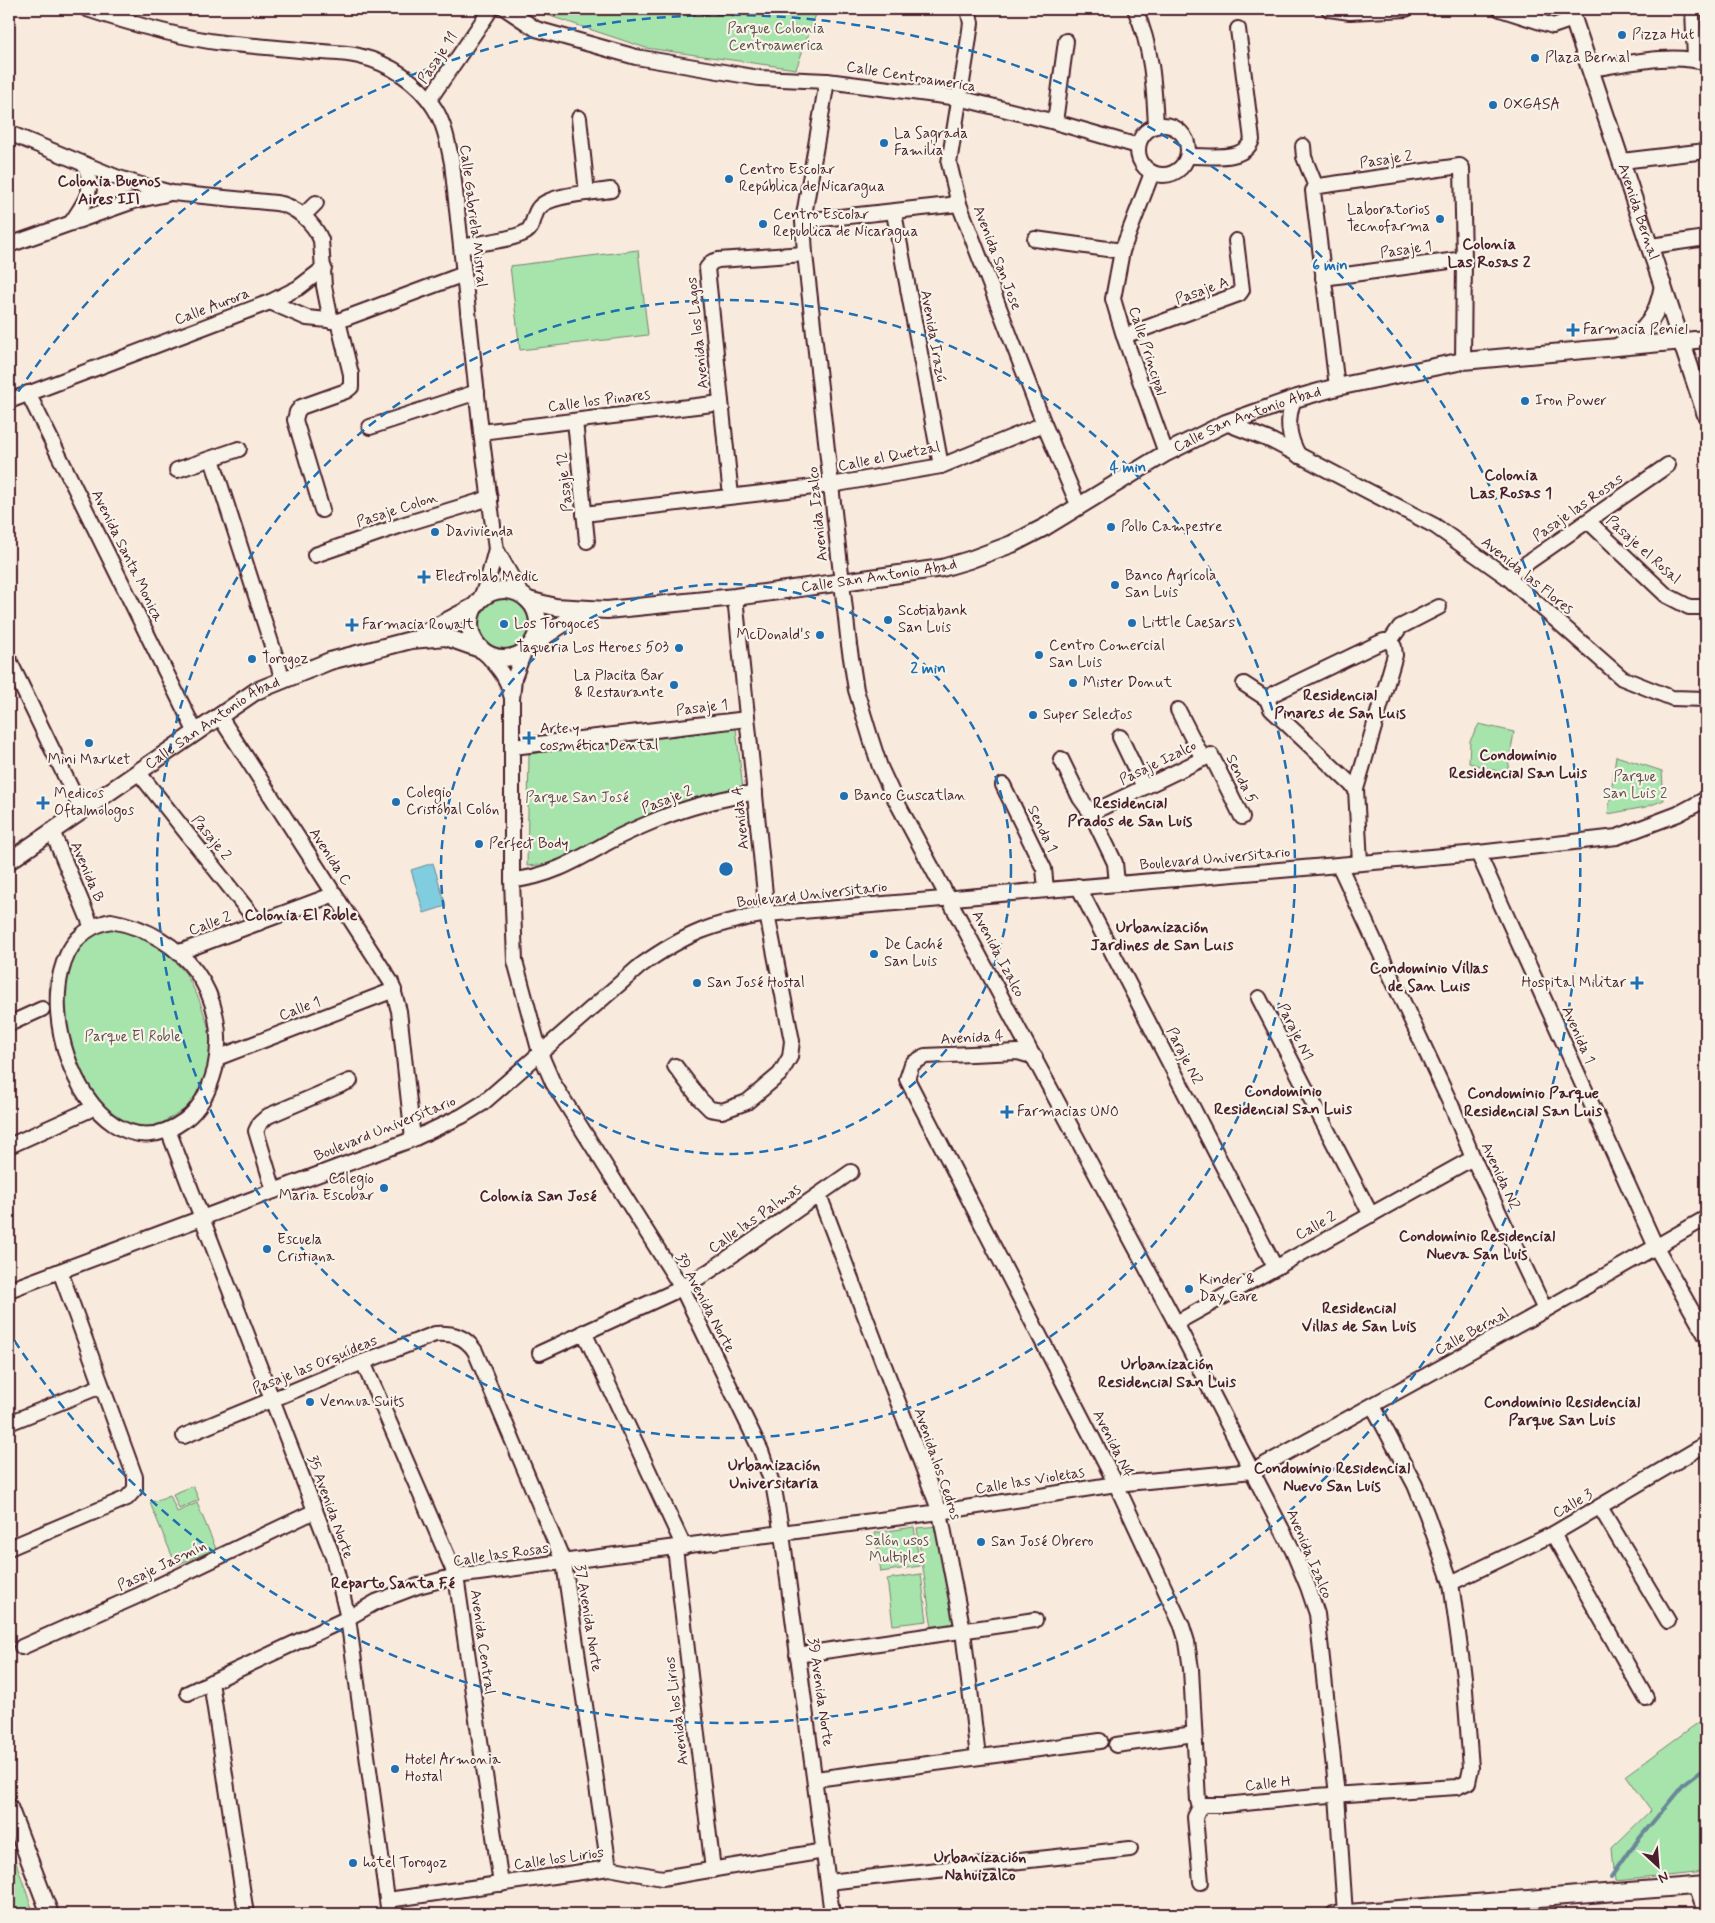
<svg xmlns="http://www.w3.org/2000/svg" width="1715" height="1923" font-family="Mynerve,sans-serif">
<rect width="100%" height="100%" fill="#f8ebdd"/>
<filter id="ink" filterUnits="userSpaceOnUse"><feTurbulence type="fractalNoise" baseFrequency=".02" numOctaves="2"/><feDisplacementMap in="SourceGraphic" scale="10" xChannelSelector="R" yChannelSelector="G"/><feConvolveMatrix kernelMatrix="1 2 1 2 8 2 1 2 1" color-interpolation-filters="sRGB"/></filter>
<g filter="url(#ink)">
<g fill="#a6e4ac" stroke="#78826c">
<path d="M529,9H818L796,69L646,48Z"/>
<path d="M638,250L648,335L520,350L510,266Z"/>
<circle cx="504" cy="624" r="28"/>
<path d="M1479,724L1514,732L1507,774L1469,763L1470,741Z"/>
<path d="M736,728L743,790L553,864L527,866L529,754Z"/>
<path d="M1616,756L1662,771L1664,800L1646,807L1608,814Z"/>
<path d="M123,927L153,942L169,955L186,974L199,999L213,1040L209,1083L192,1105L157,1126L126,1127L85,1101L74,1088L63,1062L55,1039L50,1012L49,982L56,966L66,951L109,928Z"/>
<path d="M193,1486L199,1500L179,1509L173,1494Z"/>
<path d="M170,1495L177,1512L197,1503L216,1549L176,1565L150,1503Z"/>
<path d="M939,1526L958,1631L933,1635L917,1528Z"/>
<path d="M914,1527L920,1566L881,1572L875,1533Z"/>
<path d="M921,1574L927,1621L893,1625L887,1579Z"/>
<path d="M1706,1717V1872L1615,1881L1612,1848L1651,1810L1626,1775Z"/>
<path d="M9,1842L34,1914H9Z"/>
</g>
<path fill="#80cddf" stroke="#6a8797" d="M433,863L446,906L424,913L411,870Z"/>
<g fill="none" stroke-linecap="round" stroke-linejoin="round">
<path stroke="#6a8797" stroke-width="4" d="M1611,1877L1629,1851L1684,1784L1706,1767"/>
<g stroke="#4a1f2b" stroke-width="18">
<g id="minor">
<path d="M87,9C132,24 176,37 223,43C252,46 281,48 310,51C326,53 344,52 359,56C389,63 419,82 435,109C445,125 448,144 452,163L481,432L496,549L521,594"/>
<path d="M506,9L536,29L636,57L759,78L827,81L959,98L1055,122L1138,146"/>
<path d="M968,9L971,23L967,51L949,163L959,204L1044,424L1079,507"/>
<path d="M1135,9C1152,48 1154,84 1156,126"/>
<path d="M1329,9L1350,12L1406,9"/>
<path d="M1500,9L1553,26L1573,19"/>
<path d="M1693,9L1695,60"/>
<path d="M1590,69C1625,64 1672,52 1706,63"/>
<path d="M827,81L803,221L805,254L849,645L856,690L870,736L880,767L893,795L1176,1323L1293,1551L1308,1587L1317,1614L1337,1795L1345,1914"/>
<path d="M429,100L491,9"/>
<path d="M579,118L587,193"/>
<path d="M1055,122L1066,41"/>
<circle cx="1163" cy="150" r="25"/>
<path d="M9,133L116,177L141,185L172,193L276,203C295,205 314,223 321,240L324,286L331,321"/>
<path d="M1303,146L1304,157L1316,187"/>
<path d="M1188,156C1208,155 1243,163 1252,140L1238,29"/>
<path d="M1622,161L1706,151"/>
<path d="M1152,173L1122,251L1113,299L1124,336L1166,453"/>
<path d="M894,213L941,466"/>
<path d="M303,216L316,203"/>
<path d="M803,221L959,204"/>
<path d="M71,223C85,202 97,189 84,164"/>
<path d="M1035,239L1122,251"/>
<path d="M9,245L134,201L167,194"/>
<path d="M1651,246L1706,238"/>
<path d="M462,247C478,243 513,240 526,232C534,227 533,216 538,209C548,194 593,193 611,190"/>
<path d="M1323,278L1464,259"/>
<path d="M270,302L307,318L338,321L464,274"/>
<path d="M1124,336L1239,294L1242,290L1236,241"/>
<path d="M1337,387L1313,191L1319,186L1460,166L1462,168L1464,259L1463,361"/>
<path d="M28,393L196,733"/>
<path d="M1294,399C1286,420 1288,437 1299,456"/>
<path d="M9,401L270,302L298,288L324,268"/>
<path d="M575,421L587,541"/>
<path d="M1226,423L1272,441L1435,526L1507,577L1622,678L1672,698L1706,699"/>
<path d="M370,427L477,392"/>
<path d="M481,432L721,403"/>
<path d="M212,459L283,680"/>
<path d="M177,470L239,449"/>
<path d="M731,496L707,268L712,262L718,260L805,254"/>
<path d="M322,510L295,420L297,412L301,407L346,391L351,387V374L338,321"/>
<path d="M584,514L831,485L941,466L1044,424"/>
<path d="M1588,521L1666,595L1689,607H1706"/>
<path d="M315,555L405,524L490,498"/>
<path d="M1507,577L1668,465"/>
<path d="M480,599L487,583L496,549"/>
<path d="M1390,641L1400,627L1439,607"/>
<path d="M524,652L514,678L512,699V880L515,961L540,1053L553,1083L682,1288L761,1451L774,1489L782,1534L832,1914"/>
<path d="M486,654C497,666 508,678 511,695"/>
<path d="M9,660L82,811"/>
<path d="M1244,684L1267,699L1271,709L1356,789"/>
<path d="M1267,699L1275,693L1375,645L1384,641H1390"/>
<path d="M1178,710L1203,759"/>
<path d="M220,717L391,982L399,1011L413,1139"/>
<path d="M1120,737L1144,787"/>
<path d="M513,747L747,719"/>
<path d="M1061,759L1080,798L1091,813L1115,863L1117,883"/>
<path d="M139,773L258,923"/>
<path d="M1003,785L1044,869L1046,889"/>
<path d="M1091,813L1211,755L1242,817"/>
<path d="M52,831L91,925"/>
<path d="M1478,853L1656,1247L1706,1336"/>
<path d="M1360,863L1356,789L1395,655L1394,647L1390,641"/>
<path d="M1339,865L1453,1109L1473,1158L1545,1310"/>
<path d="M512,880C547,878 577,860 607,843C623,834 642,826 659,819C690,806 722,799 755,792"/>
<path d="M1078,886L1275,1267"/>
<path d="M111,921C184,934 231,995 215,1069C210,1088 201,1108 185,1120C81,1197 0,942 111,921Z"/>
<path d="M180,952L335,894"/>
<path d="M1259,998L1371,1215"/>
<path d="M9,1024L42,1009"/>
<path d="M1035,1057L1018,1052L925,1056L912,1064L907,1079L1116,1484L1182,1626L1187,1642L1191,1669L1198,1801L1201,1805"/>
<path d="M217,1058L394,990"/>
<path d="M675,1066L700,1099L710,1109L722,1111L747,1102L780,1074L790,1057L792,1041L767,914L735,597"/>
<path d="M168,1130L333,1557L348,1618L389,1914"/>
<path d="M9,1146L89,1110"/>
<path d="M274,1191L256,1131L260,1123L268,1116L350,1081"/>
<path d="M819,1195L940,1512L963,1631L978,1757"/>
<path d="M9,1290L413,1139L462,1116L483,1103L640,966C685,934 713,923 767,914L1478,853L1617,837L1678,814L1706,799"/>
<path d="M1176,1323L1473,1158"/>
<path d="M584,1332L684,1547"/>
<path d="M540,1353L682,1288L711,1270L851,1172"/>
<path d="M363,1362L456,1576L501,1884"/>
<path d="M9,1423L101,1386"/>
<path d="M184,1436L363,1362L435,1334C453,1333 465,1336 475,1351L564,1563L609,1868"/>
<path d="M1600,1507L1668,1621"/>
<path d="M1553,1534L1646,1698"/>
<path d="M9,1548L127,1498L135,1489V1477L60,1271"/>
<path d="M675,1548L713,1870"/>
<path d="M1451,1583L1553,1534L1706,1444"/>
<path d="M22,1647L137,1596L315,1511"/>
<path d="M797,1655L1035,1620"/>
<path d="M211,1682L246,1914"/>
<path d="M188,1693L348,1618L376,1602L418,1586L456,1576L940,1512L1116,1484L1253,1471L1545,1310L1706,1218"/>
<path d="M1116,1745L1194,1734"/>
<path d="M816,1779L1100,1741"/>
<path d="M1201,1805H1225L1316,1796L1457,1787L1468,1782L1471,1768L1464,1677L1451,1583L1427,1515L1415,1485L1373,1406"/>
<path d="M1201,1805L1195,1817L1201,1882"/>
<path d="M828,1882L1130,1849"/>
<path d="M1695,1886L1701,1903L1706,1911"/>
<path d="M388,1900L609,1868L662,1878L824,1851"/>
</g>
</g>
<g stroke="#4a1f2b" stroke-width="20">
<g id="major">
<path id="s1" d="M1570,9L1706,415"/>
<path d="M1620,345C1648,332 1658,314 1663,285"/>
<circle cx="504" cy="624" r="34"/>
<path id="s2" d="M528,600L555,607L607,610L735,597L942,568L969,560L1012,544L1045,527L1166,453L1226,423L1294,399L1337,387L1463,361L1706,339"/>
<path d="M422,634L475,606"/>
<path d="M533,644L567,621L590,614"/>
<path id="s3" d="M9,861L256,691L330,661L411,640L446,637L480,649"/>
<path d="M9,1807L50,1914"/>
<path d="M1335,1914L1706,1885"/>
</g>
</g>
<use href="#minor" stroke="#f7f3e8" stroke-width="14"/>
<use href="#major" stroke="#f7f3e8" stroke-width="16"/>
</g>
</g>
<g fill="none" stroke="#1f6fb2" stroke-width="2.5" stroke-dasharray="9 6">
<circle cx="726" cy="869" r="285"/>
<circle cx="726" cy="869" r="569"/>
<path d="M10 404A854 854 0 1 1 10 1334"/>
</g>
<g fill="#1f6fb2" stroke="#f7f3e8" stroke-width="2">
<circle cx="1622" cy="35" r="5"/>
<circle cx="1535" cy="58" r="5"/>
<circle cx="1493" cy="105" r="5"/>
<circle cx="884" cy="143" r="5"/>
<circle cx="729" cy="179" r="5"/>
<circle cx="1440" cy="219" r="5"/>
<circle cx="763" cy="224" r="5"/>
<path d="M1570.5 322.5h5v5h5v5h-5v5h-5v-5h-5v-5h5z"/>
<circle cx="1525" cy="401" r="5"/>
<circle cx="1111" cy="527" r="5"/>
<circle cx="435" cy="532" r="5"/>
<path d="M421.5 569.5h5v5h5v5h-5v5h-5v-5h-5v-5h5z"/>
<circle cx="1115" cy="585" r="5"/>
<circle cx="888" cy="620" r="5"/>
<circle cx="1132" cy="623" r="5"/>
<circle cx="504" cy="624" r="5"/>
<path d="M349.5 617.5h5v5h5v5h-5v5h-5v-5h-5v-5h5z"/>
<circle cx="820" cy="635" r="5"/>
<circle cx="679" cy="648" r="5"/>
<circle cx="1039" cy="655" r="5"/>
<circle cx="252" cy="659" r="5"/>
<circle cx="1073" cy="683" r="5"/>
<circle cx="674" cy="685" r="5"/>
<circle cx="1033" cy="715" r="5"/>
<path d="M526.5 730.5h5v5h5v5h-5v5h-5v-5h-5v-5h5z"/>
<circle cx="89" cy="743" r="5"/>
<circle cx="844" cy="796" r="5"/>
<circle cx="396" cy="802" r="5"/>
<path d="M40.5 795.5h5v5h5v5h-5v5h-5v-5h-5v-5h5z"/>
<circle cx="479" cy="844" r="5"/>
<circle cx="874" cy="954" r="5"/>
<circle cx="697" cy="983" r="5"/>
<path d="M1634.5 975.5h5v5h5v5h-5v5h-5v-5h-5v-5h5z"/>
<path d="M1004.5 1104.5h5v5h5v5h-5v5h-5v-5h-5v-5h5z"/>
<circle cx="384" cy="1188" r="5"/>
<circle cx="267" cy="1249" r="5"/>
<circle cx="1189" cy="1289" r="5"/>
<circle cx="310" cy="1402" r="5"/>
<circle cx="981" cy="1542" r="5"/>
<circle cx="395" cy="1769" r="5"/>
<circle cx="353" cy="1863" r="5"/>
</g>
<g text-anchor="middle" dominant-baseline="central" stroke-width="4.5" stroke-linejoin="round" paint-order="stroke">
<g font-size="15" fill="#61504b" stroke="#f7f3e8">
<text x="776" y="29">Parque Colonia<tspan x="776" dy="17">Centroamerica</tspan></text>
<text x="1635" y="777">Parque<tspan x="1635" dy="17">San Luis 2</tspan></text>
<text x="577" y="798">Parque San José</text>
<text x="133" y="1037">Parque El Roble</text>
<text x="897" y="1541">Salón usos<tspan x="897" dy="17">Multiples</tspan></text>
</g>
<g font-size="15" fill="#4a1f2b" stroke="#f7f3e8" text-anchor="start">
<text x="1632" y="35">Pizza Hut</text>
<text x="1545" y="58">Plaza Bernal</text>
<text x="1503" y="105">OXGASA</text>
<text x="894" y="134">La Sagrada<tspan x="894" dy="17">Familia</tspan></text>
<text x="739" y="170">Centro Escolar<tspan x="739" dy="17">República de Nicaragua</tspan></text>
<text x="1430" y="210" text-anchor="end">Laboratorios<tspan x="1430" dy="17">Tecnofarma</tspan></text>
<text x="773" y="215">Centro Escolar<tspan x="773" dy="17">Republica de Nicaragua</tspan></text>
<text x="1583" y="330">Farmacia Peniel</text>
<text x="1535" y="401">Iron Power</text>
<text x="1121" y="527">Pollo Campestre</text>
<text x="445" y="532">Davivienda</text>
<text x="1125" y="576">Banco Agrícola<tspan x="1125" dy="17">San Luis</tspan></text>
<text x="435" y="577">Electrolab Medic</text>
<text x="898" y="611">Scotiabank<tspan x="898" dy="17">San Luis</tspan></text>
<text x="1142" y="623">Little Caesars</text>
<text x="514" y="624">Los Torogoces</text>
<text x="362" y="625">Farmacia Rowalt</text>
<text x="810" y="635" text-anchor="end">McDonald's</text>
<text x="1049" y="646">Centro Comercial<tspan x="1049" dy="17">San Luis</tspan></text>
<text x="669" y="648" text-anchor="end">Taqueria Los Heroes 503</text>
<text x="262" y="659">Torogoz</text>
<text x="664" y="676" text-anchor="end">La Placita Bar<tspan x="664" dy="17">&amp; Restaurante</tspan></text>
<text x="1083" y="683">Mister Donut</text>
<text x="1043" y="715">Super Selectos</text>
<text x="540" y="729">Arte y<tspan x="540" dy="17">cosmética Dental</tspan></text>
<text x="89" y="760" text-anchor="middle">Mini Market</text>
<text x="406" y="793">Colegio<tspan x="406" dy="17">Cristóbal Colón</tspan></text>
<text x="54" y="794">Medicos<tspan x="54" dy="17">Oftalmologos</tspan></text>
<text x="854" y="796">Banco Cuscatlan</text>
<text x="489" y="844">Perfect Body</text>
<text x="884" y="945">De Caché<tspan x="884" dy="17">San Luis</tspan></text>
<text x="707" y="983">San José Hostal</text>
<text x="1626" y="983" text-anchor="end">Hospital Militar</text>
<text x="1017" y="1112">Farmacias UNO</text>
<text x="374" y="1179" text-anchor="end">Colegio<tspan x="374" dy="17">Maria Escobar</tspan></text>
<text x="277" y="1240">Escuela<tspan x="277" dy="17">Cristiana</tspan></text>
<text x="1199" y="1280">Kinder &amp;<tspan x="1199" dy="17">Day Care</tspan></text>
<text x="320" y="1402">Vennua Suits</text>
<text x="991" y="1542">San José Obrero</text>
<text x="405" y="1760">Hotel Armonia<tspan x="405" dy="17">Hostal</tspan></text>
<text x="363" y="1863">hotel Torogoz</text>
</g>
<g font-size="15" fill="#4a1f2b" stroke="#f7f3e8">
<text transform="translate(438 58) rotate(-56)">Pasaje 11</text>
<text transform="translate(911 77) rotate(9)">Calle Centroamerica</text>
<text transform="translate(1386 160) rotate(-8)">Pasaje 2</text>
<text stroke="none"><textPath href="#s1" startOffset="214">Avenida Bernal</textPath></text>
<text transform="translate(473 216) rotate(83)">Calle Gabriela Mistral</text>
<text transform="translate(1406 250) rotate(-8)">Pasaje 1</text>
<text transform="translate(997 258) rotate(69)">Avenida San Jose</text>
<text transform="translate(1202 291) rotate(-20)">Pasaje A</text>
<text transform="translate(212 307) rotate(-21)">Calle Aurora</text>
<text transform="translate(698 333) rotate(-96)">Avenida los Lagos</text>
<text transform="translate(933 336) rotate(80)">Avenida Irazú</text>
<text transform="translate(1147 351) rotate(72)">Calle Principal</text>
<text transform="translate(599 401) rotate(-7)">Calle los Pinares</text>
<text stroke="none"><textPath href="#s2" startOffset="759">Calle San Antonio Abad</textPath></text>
<text transform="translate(889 457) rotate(-11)">Calle el Quetzal</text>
<text transform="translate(565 482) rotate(-96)">Pasaje 12</text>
<text transform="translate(1578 508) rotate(-35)">Pasaje las Rosas</text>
<text transform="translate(397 510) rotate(-18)">Pasaje Colon</text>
<text transform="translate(818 514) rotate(-96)">Avenida Izalco</text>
<text transform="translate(1643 550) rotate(42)">Pasaje el Rosal</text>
<text transform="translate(127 556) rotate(64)">Avenida Santa Monica</text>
<text stroke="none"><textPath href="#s2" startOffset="354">Calle San Antonio Abad</textPath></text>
<text transform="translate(1527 576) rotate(39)">Avenida las Flores</text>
<text transform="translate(702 708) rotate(-7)">Pasaje 1</text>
<text stroke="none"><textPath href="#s3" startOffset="246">Calle San Antonio Abad</textPath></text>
<text transform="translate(1158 763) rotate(-26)">Pasaje Izalco</text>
<text transform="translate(1241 779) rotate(64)">Senda 5</text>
<text transform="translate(667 800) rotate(-21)">Pasaje 2</text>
<text transform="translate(741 818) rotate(-96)">Avenida A</text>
<text transform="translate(1042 829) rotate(64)">Senda 1</text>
<text transform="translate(211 838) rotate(51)">Pasaje 2</text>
<text transform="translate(330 857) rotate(57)">Avenida C</text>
<text transform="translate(1215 859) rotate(-5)">Boulevard Universitario</text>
<text transform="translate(87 872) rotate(67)">Avenida B</text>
<text transform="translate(812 895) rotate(-6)">Boulevard Universitario</text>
<text transform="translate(210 924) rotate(-20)">Calle 2</text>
<text transform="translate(998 954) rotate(62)">Avenida Izalco</text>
<text transform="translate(300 1009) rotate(-21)">Calle 1</text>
<text transform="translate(1295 1032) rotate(63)">Paraje N1</text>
<text transform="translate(1578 1035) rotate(66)">Avenida 1</text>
<text transform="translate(972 1038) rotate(-3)">Avenida 4</text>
<text transform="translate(1184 1056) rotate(63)">Paraje N2</text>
<text transform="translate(385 1129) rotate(-22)">Boulevard Universitario</text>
<text transform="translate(1500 1176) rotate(65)">Avenida N2</text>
<text transform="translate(755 1219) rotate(-35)">Calle las Palmas</text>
<text transform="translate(1316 1226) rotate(-29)">Calle 2</text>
<text transform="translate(705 1303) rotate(62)">39 Avenida Norte</text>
<text transform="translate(1472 1332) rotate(-29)">Calle Bernal</text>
<text transform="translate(315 1365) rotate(-22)">Pasaje las Orquídeas</text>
<text transform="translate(1113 1444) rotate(63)">Avenida N4</text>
<text transform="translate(937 1464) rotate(71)">Avenida los Cedros</text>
<text transform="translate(1030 1481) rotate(-9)">Calle las Violetas</text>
<text transform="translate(1573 1504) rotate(-30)">Calle 3</text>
<text transform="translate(330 1507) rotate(70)">35 Avenida Norte</text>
<text transform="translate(1309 1554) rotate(67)">Avenida Izalco</text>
<text transform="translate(501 1555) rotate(-8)">Calle las Rosas</text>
<text transform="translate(162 1566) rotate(-26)">Pasaje Jasmín</text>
<text transform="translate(588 1618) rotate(81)">37 Avenida Norte</text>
<text transform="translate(482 1642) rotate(82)">Avenida Central</text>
<text transform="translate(820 1692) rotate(82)">39 Avenida Norte</text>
<text transform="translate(677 1711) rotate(-97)">Avenida los Lirios</text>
<text transform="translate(1268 1784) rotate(-6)">Calle H</text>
<text transform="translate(559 1859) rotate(-8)">Calle los Lirios</text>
</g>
<g font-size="16" font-weight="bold" fill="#4a1f2b" stroke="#f7f3e8">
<text x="109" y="181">Colonia Buenos<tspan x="109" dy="18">Aires III</tspan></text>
<text x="1489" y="244">Colonia<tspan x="1489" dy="18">Las Rosas 2</tspan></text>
<text x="1511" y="475">Colonia<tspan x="1511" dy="18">Las Rosas 1</tspan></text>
<text x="1340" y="695">Residencial<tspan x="1340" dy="18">Pinares de San Luis</tspan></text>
<text x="1518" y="755">Condominio<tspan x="1518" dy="18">Residencial San Luis</tspan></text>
<text x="1130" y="803">Residencial<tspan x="1130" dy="18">Prados de San Luis</tspan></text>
<text x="301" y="915">Colonia El Roble</text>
<text x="1162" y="927">Urbanización<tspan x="1162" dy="18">Jardines de San Luis</tspan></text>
<text x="1429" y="968">Condominio Villas<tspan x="1429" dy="18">de San Luis</tspan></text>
<text x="1283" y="1091">Condominio<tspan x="1283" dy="18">Residencial San Luis</tspan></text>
<text x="1533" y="1093">Condominio Parque<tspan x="1533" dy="18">Residencial San Luis</tspan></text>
<text x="538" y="1196">Colonia San José</text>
<text x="1477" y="1236">Condominio Residencial<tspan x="1477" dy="18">Nueva San Luis</tspan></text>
<text x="1359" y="1308">Residencial<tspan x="1359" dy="18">Villas de San Luis</tspan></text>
<text x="1167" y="1364">Urbanización<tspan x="1167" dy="18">Residencial San Luis</tspan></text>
<text x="1562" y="1402">Condominio Residencial<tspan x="1562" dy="18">Parque San Luis</tspan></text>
<text x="774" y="1465">Urbanización<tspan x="774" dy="18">Universitaria</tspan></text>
<text x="1332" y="1468">Condominio Residencial<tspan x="1332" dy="18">Nuevo San Luis</tspan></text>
<text x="393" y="1583">Reparto Santa Fé</text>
<text x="980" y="1857">Urbanización<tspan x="980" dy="18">Nahuizalco</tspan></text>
</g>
</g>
<circle cx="726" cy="869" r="8" fill="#1f6fb2" stroke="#f7f3e8" stroke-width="2.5"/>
<g font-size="15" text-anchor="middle" font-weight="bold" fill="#1f6fb2" stroke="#f7f3e8" stroke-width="4.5" stroke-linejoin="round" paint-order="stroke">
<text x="1330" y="270">6 min</text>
<text x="1128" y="472">4 min</text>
<text x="928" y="673">2 min</text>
</g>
<rect width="1715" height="1923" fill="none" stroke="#f7f3e8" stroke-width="30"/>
<rect x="15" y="15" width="1685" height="1893" fill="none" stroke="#4a1f2b" stroke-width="2" filter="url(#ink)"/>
<g transform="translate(1658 1866) rotate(154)" stroke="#f7f3e8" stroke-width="4" paint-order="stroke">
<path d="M0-4L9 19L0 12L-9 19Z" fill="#4a1f2b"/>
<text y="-8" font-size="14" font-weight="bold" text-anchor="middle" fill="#4a1f2b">N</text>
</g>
</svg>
